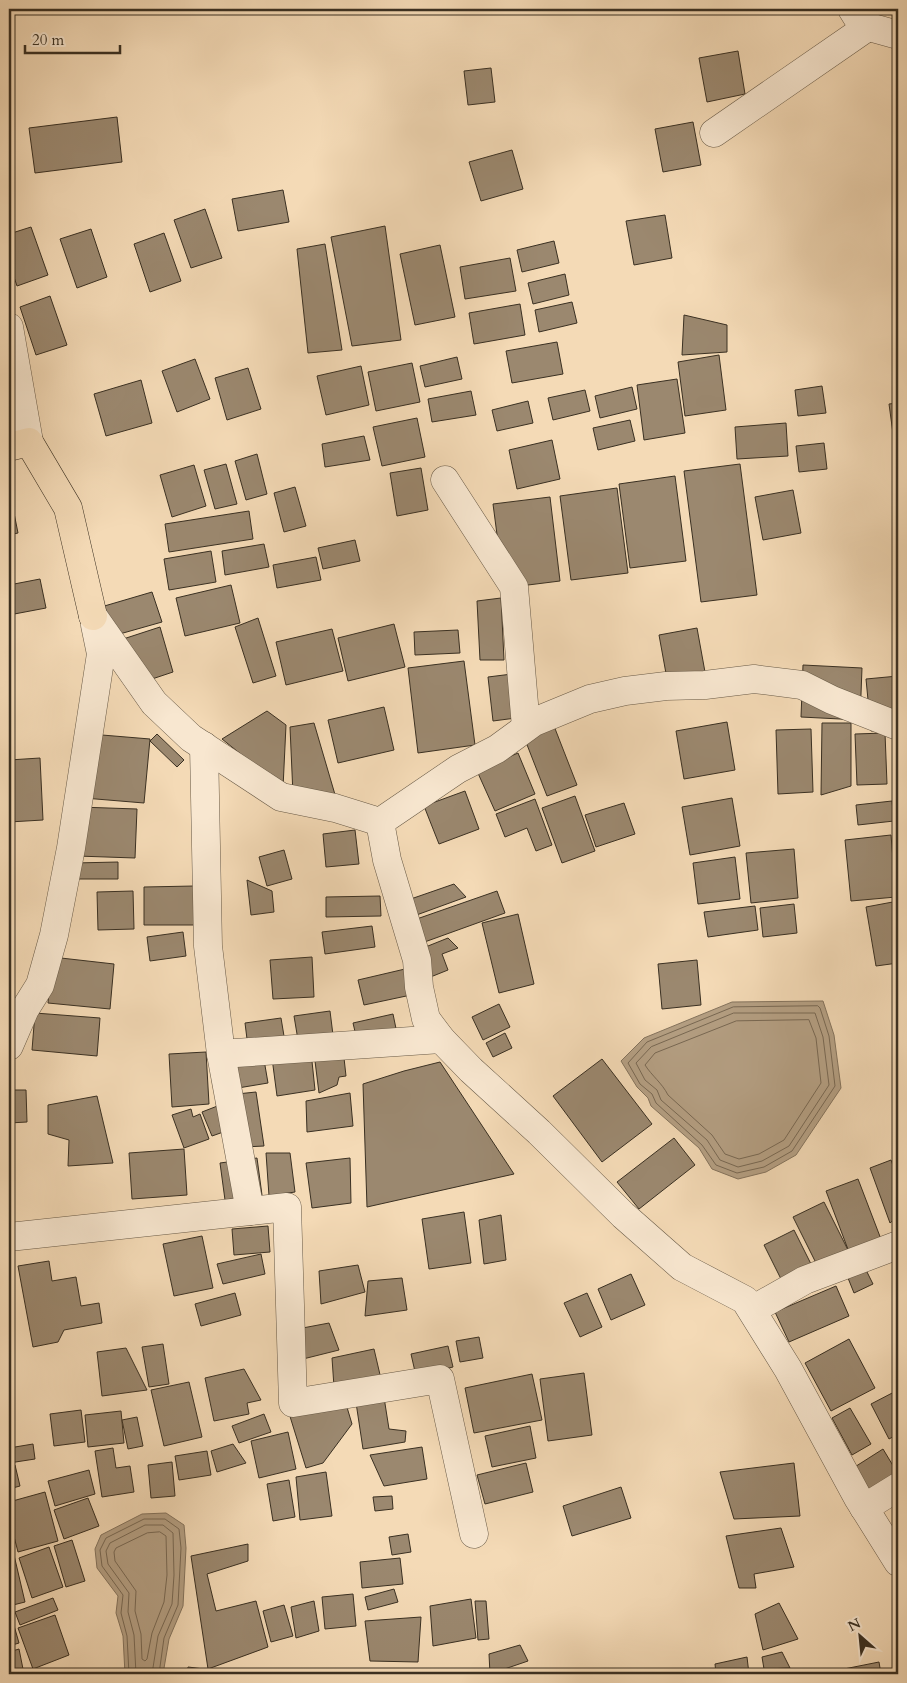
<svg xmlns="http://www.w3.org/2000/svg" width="907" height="1683" font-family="Cardo,serif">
<rect width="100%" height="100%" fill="#f4dab6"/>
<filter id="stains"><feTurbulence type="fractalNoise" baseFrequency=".004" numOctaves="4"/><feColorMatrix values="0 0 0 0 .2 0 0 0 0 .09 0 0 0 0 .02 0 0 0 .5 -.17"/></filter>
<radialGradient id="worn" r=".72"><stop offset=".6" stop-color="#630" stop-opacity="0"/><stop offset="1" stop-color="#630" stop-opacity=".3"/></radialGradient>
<g fill="#b5a084" stroke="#84735d">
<path d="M823,1001L834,1035L841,1088L796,1155L766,1172L738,1179L712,1169L699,1148L651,1106L648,1098L637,1087L621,1061L644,1038L732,1002Z"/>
<path d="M166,1513L184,1525L186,1548L183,1606L169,1639L163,1674H125L123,1636L116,1613L118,1596L97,1568L95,1549L101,1535L142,1514Z"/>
</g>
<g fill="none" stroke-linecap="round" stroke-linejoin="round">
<g stroke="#786853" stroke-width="1">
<path d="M818,1006L820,1008L829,1036L835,1086L792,1151L764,1167L737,1173L716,1165L702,1145L656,1103L652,1094L640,1084L628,1063L647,1042L733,1007Z"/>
<path d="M734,1013H815L823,1037L829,1085L789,1146L762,1161L738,1167L720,1160L707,1140L661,1100L657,1090L645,1080L636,1063L651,1047Z"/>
<path d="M809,1020L816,1038L821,1083L784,1140L759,1154L739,1159L725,1154L712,1135L668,1095C662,1083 652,1076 645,1065L655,1053L736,1021Z"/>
<path d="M160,1532L166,1536L167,1575L164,1602L152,1633L147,1659L145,1661L142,1659L141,1634L135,1611L136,1591L115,1561L114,1552L116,1548L147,1533Z"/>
<path d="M129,1674L127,1636L121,1613L123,1595L102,1566L100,1550L106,1538L144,1519H165L179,1529L181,1548L178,1605L164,1638L159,1674"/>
<path d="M136,1674L134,1635L128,1612L129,1593L108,1564L106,1551L110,1543L145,1525H163L173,1533L174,1575L172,1604L158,1636L152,1674"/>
</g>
</g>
<g fill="#9b886f" stroke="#3a3022">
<path d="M738,51L745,94L707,102L699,58Z"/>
<path d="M491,68L495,102L468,105L464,71Z"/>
<path d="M117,117L122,162L35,173L29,128Z"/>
<path d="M693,122L701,165L663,172L655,129Z"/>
<path d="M512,150L523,189L481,201L469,162Z"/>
<path d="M283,190L289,222L238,231L232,199Z"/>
<path d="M205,209L222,258L191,268L174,220Z"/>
<path d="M665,215L672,258L634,265L626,221Z"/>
<path d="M385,226L401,340L352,346L331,237Z"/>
<path d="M31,227L48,275L17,286L9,262V234Z"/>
<path d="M91,229L107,277L77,288L60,239Z"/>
<path d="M164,233L181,281L150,292L134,244Z"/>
<path d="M554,241L559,263L522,272L517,250Z"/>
<path d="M325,244L342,350L308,353L297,249Z"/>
<path d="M440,245L455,317L415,325L400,254Z"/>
<path d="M510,258L516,291L465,299L460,267Z"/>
<path d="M565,274L569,295L533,304L528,283Z"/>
<path d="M50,296L67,345L36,355L20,307Z"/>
<path d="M572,302L577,323L539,332L535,310Z"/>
<path d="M520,304L525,335L474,344L469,313Z"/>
<path d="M684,315L727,325V352L682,355Z"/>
<path d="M557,342L563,374L512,383L506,351Z"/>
<path d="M719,355L726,410L685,416L678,362Z"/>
<path d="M457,357L462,379L425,387L420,366Z"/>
<path d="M195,359L210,399L177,412L162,371Z"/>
<path d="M412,363L420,402L376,411L368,372Z"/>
<path d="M361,366L369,405L326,415L317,376Z"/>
<path d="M248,368L261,409L227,420L215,378Z"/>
<path d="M677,379L685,433L644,440L637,385Z"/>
<path d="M141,380L152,423L106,436L94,394Z"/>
<path d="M822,386L826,413L798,416L795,390Z"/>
<path d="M632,387L637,409L600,418L595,396Z"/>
<path d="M585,390L590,411L553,420L548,398Z"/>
<path d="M471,391L476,415L432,422L428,399Z"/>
<path d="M528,401L533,423L497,431L492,410Z"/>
<path d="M898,403V441H894L889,404Z"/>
<path d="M417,418L425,457L382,466L373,427Z"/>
<path d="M630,420L635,441L598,450L593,428Z"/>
<path d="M786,423L788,456L737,459L735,427Z"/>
<path d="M364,436L370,460L325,467L322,444Z"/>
<path d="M552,440L560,479L517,489L509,450Z"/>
<path d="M824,443L827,469L799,472L796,446Z"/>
<path d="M257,454L267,494L246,500L235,461Z"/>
<path d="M226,464L237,504L215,509L204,470Z"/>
<path d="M740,464L757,595L701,602L684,471Z"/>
<path d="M194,465L206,506L172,517L160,475Z"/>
<path d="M421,468L428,510L397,516L390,473Z"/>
<path d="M675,476L686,561L630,568L619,484Z"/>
<path d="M295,487L306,526L284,532L274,493Z"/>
<path d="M9,488L18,533L9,535Z"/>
<path d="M617,488L628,573L571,580L560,496Z"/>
<path d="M793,490L801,533L763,540L755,497Z"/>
<path d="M550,497L560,581L504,588L493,504Z"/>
<path d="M249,511L253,539L169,552L165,524Z"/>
<path d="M355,540L360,561L323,569L318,548Z"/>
<path d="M264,544L269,567L225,575L222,551Z"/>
<path d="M211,551L216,582L169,590L164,559Z"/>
<path d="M316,557L321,580L277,588L273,565Z"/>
<path d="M40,579L46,608L9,615V585Z"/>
<path d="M231,585L240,623L185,636L176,598Z"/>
<path d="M152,592L162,622L109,637L101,607Z"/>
<path d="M501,598L504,660H480L477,601Z"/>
<path d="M258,618L276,676L253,683L235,627Z"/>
<path d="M394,624L405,667L348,681L338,638Z"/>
<path d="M160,627L173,672L128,687L114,642Z"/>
<path d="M697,628L705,672L667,679L659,635Z"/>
<path d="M332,629L343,671L286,685L276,642Z"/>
<path d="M458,630L460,653L415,655L414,632Z"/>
<path d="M464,661L475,745L418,753L408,668Z"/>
<path d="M803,665L862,668L860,720L801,717Z"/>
<path d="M512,674L516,718L493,721L488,677Z"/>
<path d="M898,676V728L871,731L866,679Z"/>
<path d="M384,707L394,750L338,763L328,720Z"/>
<path d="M267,711L286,725L283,788L222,739Z"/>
<path d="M727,722L735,770L684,779L676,731Z"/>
<path d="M314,723L336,798L293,795L290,727Z"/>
<path d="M822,723H851V786L821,795Z"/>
<path d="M554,726L577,785L547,796L524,737Z"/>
<path d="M811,729L813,792L778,794L776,730Z"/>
<path d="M885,733L887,784L857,785L855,734Z"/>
<path d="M90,734L150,739L144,803L84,798Z"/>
<path d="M157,734L184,760L177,767L150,741Z"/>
<path d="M518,753L535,794L495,811L477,771Z"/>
<path d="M40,758L43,820L9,822V760Z"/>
<path d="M465,791L479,829L439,844L424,806Z"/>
<path d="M575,796L595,851L562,863L542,808Z"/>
<path d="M732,798L740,846L690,855L682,807Z"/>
<path d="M535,799L552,845L536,851L527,828L505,837L496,814Z"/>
<path d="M892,801L894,821L858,825L856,805Z"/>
<path d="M624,803L635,834L596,847L585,815Z"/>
<path d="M79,807L137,809L135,858L77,856Z"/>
<path d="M355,830L359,864L326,867L323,834Z"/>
<path d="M891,835L896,897L851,901L845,840Z"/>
<path d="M794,849L798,898L751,903L746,853Z"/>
<path d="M284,850L292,879L267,886L259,857Z"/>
<path d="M735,857L740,899L698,904L693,863Z"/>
<path d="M118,862V879H74V863Z"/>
<path d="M247,880L272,891L274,912L251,915Z"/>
<path d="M454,884L466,897L411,917L405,901Z"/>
<path d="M194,886V925H144V887Z"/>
<path d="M133,891L134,929L98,930L97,892Z"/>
<path d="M497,891L505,913L419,944L411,921Z"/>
<path d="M380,896L381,916L326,917V897Z"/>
<path d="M898,901V963L876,966L866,907Z"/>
<path d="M794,904L797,933L763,937L760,908Z"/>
<path d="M755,906L758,930L708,937L704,912Z"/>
<path d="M518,914L534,984L499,993L482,923Z"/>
<path d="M372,926L375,947L325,954L322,932Z"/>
<path d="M183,932L186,956L150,961L147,937Z"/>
<path d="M448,938L458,948L442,954L448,970L428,978L418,950Z"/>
<path d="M52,957L114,964L110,1009L48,1003Z"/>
<path d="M312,957L314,997L273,999L270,960Z"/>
<path d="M697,960L701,1005L662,1009L658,964Z"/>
<path d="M405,969L411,995L364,1005L358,980Z"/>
<path d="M499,1004L510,1027L483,1040L472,1017Z"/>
<path d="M330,1011L333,1035L298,1040L294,1016Z"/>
<path d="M35,1013L100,1018L97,1056L32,1050Z"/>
<path d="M393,1014L400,1048L361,1057L353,1023Z"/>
<path d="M281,1018L285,1042L248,1047L245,1023Z"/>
<path d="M505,1033L512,1048L493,1057L486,1043Z"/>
<path d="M343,1049L346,1076L339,1077L337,1085L319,1093L314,1053Z"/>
<path d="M206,1052L209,1104L172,1107L169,1054Z"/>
<path d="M311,1052L315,1090L277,1096L272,1058Z"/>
<path d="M263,1054L268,1083L232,1089L228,1060Z"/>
<path d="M602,1059L652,1124L602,1162L553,1096Z"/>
<path d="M440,1062L514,1174L367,1207L363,1084L404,1071Z"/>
<path d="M9,1090H26L27,1122L9,1123Z"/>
<path d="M256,1092L264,1146L244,1147L237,1094Z"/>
<path d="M350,1093L353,1126L307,1132L306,1101Z"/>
<path d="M97,1096L113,1163L68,1166L69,1140L48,1134V1105Z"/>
<path d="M220,1105L229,1130L212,1136L202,1112Z"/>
<path d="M191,1109L193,1117L200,1114L209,1139L184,1148L172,1115Z"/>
<path d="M674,1138L695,1165L639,1209L617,1182Z"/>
<path d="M184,1149L187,1195L132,1199L129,1153Z"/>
<path d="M266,1153H290L295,1192L269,1196Z"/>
<path d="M257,1158L262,1195L225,1200L220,1163Z"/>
<path d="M350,1158L351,1203L312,1208L306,1163Z"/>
<path d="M891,1160L898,1179V1216L890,1223L870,1168Z"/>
<path d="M858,1179L884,1247L852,1260L826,1191Z"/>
<path d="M824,1202L849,1252L818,1267L793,1217Z"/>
<path d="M464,1212L471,1263L429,1269L422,1219Z"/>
<path d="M501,1215L506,1260L484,1264L479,1220Z"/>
<path d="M268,1226L270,1252L234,1255L232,1229Z"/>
<path d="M794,1230L812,1266L782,1281L764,1245Z"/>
<path d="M202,1236L213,1288L174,1296L163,1244Z"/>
<path d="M261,1254L265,1274L223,1284L217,1264Z"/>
<path d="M49,1261L52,1281L76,1277L81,1306L99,1303L102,1323L64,1330L58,1342L33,1347L18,1266Z"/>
<path d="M358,1265L365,1292L321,1304L319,1271Z"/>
<path d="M866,1270L873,1284L854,1293L848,1278Z"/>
<path d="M631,1274L645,1305L611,1320L598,1289Z"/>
<path d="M402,1278L407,1310L365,1316L368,1281Z"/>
<path d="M836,1286L849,1316L789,1342L775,1312Z"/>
<path d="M235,1293L241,1315L201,1326L195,1304Z"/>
<path d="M587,1293L602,1327L580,1337L564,1303Z"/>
<path d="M329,1323L339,1350L295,1361L292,1330Z"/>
<path d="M479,1337L483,1358L460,1362L456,1341Z"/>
<path d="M849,1339L875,1388L831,1411L805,1363Z"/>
<path d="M163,1344L169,1384L149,1387L142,1347Z"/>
<path d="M448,1346L453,1367L416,1376L411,1354Z"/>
<path d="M126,1348L147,1390L102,1396L97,1352Z"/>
<path d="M374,1349L381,1379L334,1387L332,1358Z"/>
<path d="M244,1369L261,1400L247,1403L249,1414L214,1421L205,1378Z"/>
<path d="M584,1373L592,1435L548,1441L540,1379Z"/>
<path d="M532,1374L542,1420L474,1433L465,1388Z"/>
<path d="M189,1382L202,1437L164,1446L151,1390Z"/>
<path d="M898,1390V1434L889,1439L871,1404Z"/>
<path d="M383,1391L389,1429L406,1431L405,1442L363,1449L355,1396Z"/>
<path d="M343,1394L352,1424L323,1463L306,1468L288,1410Z"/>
<path d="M850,1408L871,1444L852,1455L832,1418Z"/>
<path d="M81,1410L85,1442L54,1446L50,1414Z"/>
<path d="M121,1411L124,1443L88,1447L85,1415Z"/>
<path d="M264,1414L271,1432L239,1443L232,1426Z"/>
<path d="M137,1417L143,1446L128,1449L122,1420Z"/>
<path d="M530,1426L536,1458L492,1467L485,1436Z"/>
<path d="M288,1432L296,1469L259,1478L251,1441Z"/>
<path d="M33,1444L35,1459L9,1463V1448Z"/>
<path d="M233,1444L246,1463L217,1472L211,1451Z"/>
<path d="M422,1447L427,1479L384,1486L370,1455Z"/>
<path d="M113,1448L116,1468L130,1466L134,1492L102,1497L95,1451Z"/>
<path d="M883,1449L898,1474L867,1499L850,1470Z"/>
<path d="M207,1451L211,1475L179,1480L175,1456Z"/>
<path d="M172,1462L175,1496L151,1498L148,1465Z"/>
<path d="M526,1463L533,1492L485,1504L477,1475Z"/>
<path d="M794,1463L800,1516L734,1519L720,1472Z"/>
<path d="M15,1465L20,1486L9,1489V1467Z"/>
<path d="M89,1470L95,1494L55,1506L48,1481Z"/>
<path d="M326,1472L332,1516L300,1520L296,1477Z"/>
<path d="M289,1480L295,1517L273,1521L267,1484Z"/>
<path d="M621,1487L631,1518L572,1536L563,1506Z"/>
<path d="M45,1492L58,1541L18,1552L9,1517V1502Z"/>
<path d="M392,1496L393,1509L375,1511L373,1497Z"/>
<path d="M88,1498L99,1526L64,1539L54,1510Z"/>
<path d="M781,1528L794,1567L754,1574L756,1588H739L726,1536Z"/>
<path d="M408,1534L411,1552L392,1555L389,1537Z"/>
<path d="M72,1540L85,1581L66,1587L54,1546Z"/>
<path d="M248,1544V1561L207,1574L216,1611L256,1601L268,1647L208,1669L191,1556Z"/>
<path d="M49,1547L63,1587L32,1598L19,1558Z"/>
<path d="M14,1555L25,1602L9,1606V1556Z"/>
<path d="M400,1558L403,1584L362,1588L360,1562Z"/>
<path d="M394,1589L398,1602L368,1610L365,1597Z"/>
<path d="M353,1594L356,1626L325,1629L322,1597Z"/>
<path d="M53,1598L58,1610L20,1625L15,1612Z"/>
<path d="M471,1599L476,1638L433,1646L430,1606Z"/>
<path d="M314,1601L319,1631L296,1638L291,1607Z"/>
<path d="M475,1601H486L489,1639L478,1640Z"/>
<path d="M779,1603L798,1639L763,1650L755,1614Z"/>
<path d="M284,1605L293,1636L271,1642L263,1611Z"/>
<path d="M11,1615L19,1643L9,1646V1616Z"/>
<path d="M55,1615L69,1655L33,1669L18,1628Z"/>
<path d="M421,1617L418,1662L370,1661L365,1621Z"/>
<path d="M520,1645L528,1661L490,1674L489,1654Z"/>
<path d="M19,1649L24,1674H9V1652Z"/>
<path d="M782,1652L790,1668L764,1669L762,1657Z"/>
<path d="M747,1657L749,1674H716L715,1664Z"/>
<path d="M879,1662L881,1674H835L834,1671Z"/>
<path d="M188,1667L204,1669L205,1674H187Z"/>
</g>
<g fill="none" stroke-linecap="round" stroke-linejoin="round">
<g stroke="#685a47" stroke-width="29">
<g id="minor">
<path d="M852,9L862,25L898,35"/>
<path d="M714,133L869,26"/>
<path d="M9,327L29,442"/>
<path d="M445,480L514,587L526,727"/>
<path d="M93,616L154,703L191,738L281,797L335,808L380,822L458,769L497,749L534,722L590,699L625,691L666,686L705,685L754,679L802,685L832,700L898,726"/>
<path d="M204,746L208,946L221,1054L441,1039"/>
<path d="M380,822L387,860L417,960L419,987L426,1019L441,1039L471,1070L539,1132L623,1215L682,1267L745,1300L788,1369L858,1498L898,1562"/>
<path d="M9,1046L25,1009L40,985L54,935L71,848L101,654L95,625"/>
<path d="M221,1054L250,1211"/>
<path d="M9,1237L287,1207L293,1403L440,1379L474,1534"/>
<path d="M752,1310L805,1280L898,1245"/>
<path d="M864,1508L898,1487"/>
</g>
</g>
<g stroke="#3a3022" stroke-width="29">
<path id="major" d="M9,447L29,442L68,508L93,616"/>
</g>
<use href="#minor" stroke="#f8e7d0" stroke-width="28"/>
<use href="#major" stroke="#f4dab6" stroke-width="28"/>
</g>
<rect width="907" height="1683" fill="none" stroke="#f4dab6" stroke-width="30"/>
<rect x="10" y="10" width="887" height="1663" fill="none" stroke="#3a3022" stroke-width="2.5"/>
<rect x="15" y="15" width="877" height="1653" fill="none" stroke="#3a3022"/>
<g transform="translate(860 1636) rotate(333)" stroke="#f8e7d0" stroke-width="4" paint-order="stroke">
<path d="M0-4L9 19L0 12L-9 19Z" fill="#3a3022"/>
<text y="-8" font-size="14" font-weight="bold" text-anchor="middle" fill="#3a3022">N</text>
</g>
<path d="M25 45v8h95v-8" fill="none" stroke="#3a3022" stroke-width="2.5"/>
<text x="32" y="45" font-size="15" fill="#3a3022" stroke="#f8e7d0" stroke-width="4" paint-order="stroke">20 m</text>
<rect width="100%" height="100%" filter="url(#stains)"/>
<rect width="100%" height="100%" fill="url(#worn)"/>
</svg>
